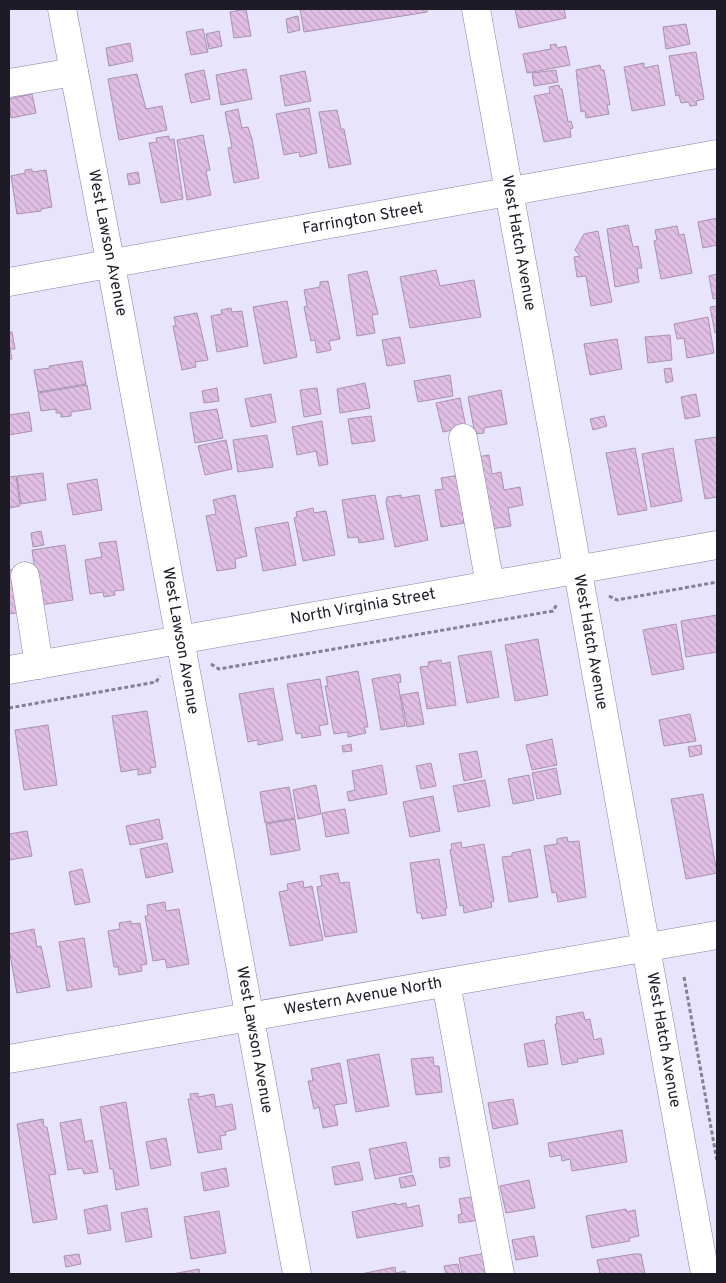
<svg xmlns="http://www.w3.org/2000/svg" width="726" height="1283" font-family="Overpass,sans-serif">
<defs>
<pattern id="building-back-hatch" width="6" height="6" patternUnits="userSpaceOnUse" patternTransform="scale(1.25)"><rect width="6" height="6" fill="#e0bee5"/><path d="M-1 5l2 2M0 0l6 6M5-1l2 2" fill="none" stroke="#c0a3c4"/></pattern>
</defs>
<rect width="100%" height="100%" fill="#e9e4fe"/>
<g fill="url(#building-back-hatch)" stroke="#a892ac">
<path d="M246,9L251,36L234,38L230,12Z"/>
<path d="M300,9H427V12L304,32Z"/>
<path d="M515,9H564L566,18L519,28Z"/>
<path d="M298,16L300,30L288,33L286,19Z"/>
<path d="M686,24L690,44L666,49L663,27Z"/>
<path d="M203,29L208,52L191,55L186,32Z"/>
<path d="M219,31L222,46L209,49L206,34Z"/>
<path d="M130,43L133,61L109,66L106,48Z"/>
<path d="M556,44L557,48L566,46L570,65L527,73L523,54L551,49L550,45Z"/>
<path d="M696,52L704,99L696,101L697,105L690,106L689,102L681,103L679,95L676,96L669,56Z"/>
<path d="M644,63V68L658,65L665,105L632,111L624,67Z"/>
<path d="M600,65L601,70H604L610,105H607L609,114L586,118L585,111L581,112L576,70Z"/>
<path d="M246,69L252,99L221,105L216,75Z"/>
<path d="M204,70L210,99L191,103L185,74Z"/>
<path d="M556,70L558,82L534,86L532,73Z"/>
<path d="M305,71L311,101L285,106L280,76Z"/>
<path d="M137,74L146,109L162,106L167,130L119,140L108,79Z"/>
<path d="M559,85L560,89H562L568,122L571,121L573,128L570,129L571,137L544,142L534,96L550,93L549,87Z"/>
<path d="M32,94L36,113L11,118L9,99Z"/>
<path d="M309,108L317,153L300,157L299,152L284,155L276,114Z"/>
<path d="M238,109L242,128L248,127L252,139L259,178L234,183L228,148L232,147L225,112Z"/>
<path d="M337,110L341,129H344L351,164L329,168L319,112Z"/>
<path d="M203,135L210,170L206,171L211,195L187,200L177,140Z"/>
<path d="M169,136V140L174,139L183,199L161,203L149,143L157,142L156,138Z"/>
<path d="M32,169V172L46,170L52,207L41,209V211L17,214L11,176L25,173V170Z"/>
<path d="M138,172L140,183L129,185L127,174Z"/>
<path d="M717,218V245L703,248L698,222Z"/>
<path d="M628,225L633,247L638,246L642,268H637L639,282L615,287L607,229Z"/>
<path d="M677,226L679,235L684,234L692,273L661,279L654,241L657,240L655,230Z"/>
<path d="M598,231L612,302L591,306L586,276L577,277L574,257L580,256L575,250L584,234Z"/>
<path d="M436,270L440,286L474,280L481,317L410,328L400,277Z"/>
<path d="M367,271L378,314L372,315L375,333L357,336L348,275Z"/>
<path d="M717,274V298L713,299L709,276Z"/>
<path d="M328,281L340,339L329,341L331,350L317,353L315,340L311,341L304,307L307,306L304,290L320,287V282Z"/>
<path d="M287,301L297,357L264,364L253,307Z"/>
<path d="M717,306V333H715L710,307Z"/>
<path d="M231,308L232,312L242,311L248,346L217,352L211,316L222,314L221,310Z"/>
<path d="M197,313L208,360L195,362L196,367L182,370L173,326H176L174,317Z"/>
<path d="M708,317L714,353L687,358L684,338L677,339L674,324Z"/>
<path d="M9,332H12L15,349H10L12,359H9Z"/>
<path d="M670,335L672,360L648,363L645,337Z"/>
<path d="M400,337L405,363L387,366L382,340Z"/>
<path d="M617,339L622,369L590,375L584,344Z"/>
<path d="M82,361L86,384L38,392L34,370L50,368L49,366Z"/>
<path d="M671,368L673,381L666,383L664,369Z"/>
<path d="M450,375L453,396L418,402L414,381Z"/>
<path d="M365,383L370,408L340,413L337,389Z"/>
<path d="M87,385L91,409L71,412V416L61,417V413H56V409L41,411L38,393Z"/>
<path d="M217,388L219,401L204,403L202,391Z"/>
<path d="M317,388L321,414L304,417L300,390Z"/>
<path d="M501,390L507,424L484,428V433L475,434L468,397Z"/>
<path d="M271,394L276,422L251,427L245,399Z"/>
<path d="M696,394L700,416L685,419L681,397Z"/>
<path d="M460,398L466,427L443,432L436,403Z"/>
<path d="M217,409L223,438L195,443L190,413Z"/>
<path d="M29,412L32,431L9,435V415Z"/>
<path d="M371,416L375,441L352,444L348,419Z"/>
<path d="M604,416L607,426L593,430L590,419Z"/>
<path d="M322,421L328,464L319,466L316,451L297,455L292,427Z"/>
<path d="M267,435L273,467L238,472L233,440Z"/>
<path d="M717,437V497L705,499L695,440Z"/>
<path d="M226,440L232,469L205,475L198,446Z"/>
<path d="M635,448L647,510L618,515L606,453Z"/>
<path d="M673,448L682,501L651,507L642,454Z"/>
<path d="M489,455L492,474L501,472L504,490L520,487L523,505L508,508L511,526L484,530L477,457Z"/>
<path d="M43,473L46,500L21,504L17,476Z"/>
<path d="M466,474L472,519L463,520L464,523L441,527L435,490L443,489L441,478Z"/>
<path d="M16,476L20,506L9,508V477Z"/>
<path d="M97,479L102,510L73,515L67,484Z"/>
<path d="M235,495L247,556L235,559L236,568L217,571L206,516L216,514L213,500Z"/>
<path d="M375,495L384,539L359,543L358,537L348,538L342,500Z"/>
<path d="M401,495V498L419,495L428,540L395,547L386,502L387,497Z"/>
<path d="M313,508L314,513L326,511L335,555L303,561L294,518L297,517L296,512Z"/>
<path d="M288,522L296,565L263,571L255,528Z"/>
<path d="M41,531L44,545L33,547L31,533Z"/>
<path d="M116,541L124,590L114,591L115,595L104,597L103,592L90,594L85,560L102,557L99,543Z"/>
<path d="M65,545L73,600L40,605L32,550Z"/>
<path d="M23,568L22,612L9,614V570Z"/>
<path d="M717,615V652L686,657L681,621Z"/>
<path d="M676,624L684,669L652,675L643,630Z"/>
<path d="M538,639L548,695L515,701L505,645Z"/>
<path d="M491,651L499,697L467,703L458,656Z"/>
<path d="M441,660L442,664L450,662L456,705L427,709L420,667L429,666L428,662Z"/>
<path d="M358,671L368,727H364L366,733L348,737V732L334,734L325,686H328L326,677Z"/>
<path d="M400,674L401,682L398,683L405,726L381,730L372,679Z"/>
<path d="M320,679L328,724L319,726L321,735L302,738L301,733L296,734L287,684Z"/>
<path d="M273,688L283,740L258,745V740L248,742L239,694Z"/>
<path d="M418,692L424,724L407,727L401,695Z"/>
<path d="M147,711L156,767L150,768L151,773L138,775V769L121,772L112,716Z"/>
<path d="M690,714L696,741L664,746L659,720Z"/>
<path d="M48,725L57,785L24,790L15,730Z"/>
<path d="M552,739L557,765L532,770L526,745Z"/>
<path d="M351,744L352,751L343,752L342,746Z"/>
<path d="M701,745L702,754L690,757L688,747Z"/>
<path d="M477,751L482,777L464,781L459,754Z"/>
<path d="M431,763L436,786L421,789L416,766Z"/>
<path d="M382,765L387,794L349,801L347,792L355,790L352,771Z"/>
<path d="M556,768L561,794L537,799L532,773Z"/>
<path d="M529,775L534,800L513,804L508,779Z"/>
<path d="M485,780L490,806L458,812L453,786Z"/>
<path d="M316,785L321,814L298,819L293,790Z"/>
<path d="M289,787L295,818L265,823L260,792Z"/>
<path d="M703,794L717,873L686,879L671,799Z"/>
<path d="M433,796L440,831L410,837L403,802Z"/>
<path d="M345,809L349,833L326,837L322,813Z"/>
<path d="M159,819L163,839L130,845L126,826Z"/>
<path d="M295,819L300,850L271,855L266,824Z"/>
<path d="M27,831L32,856L9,860V834Z"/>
<path d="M567,837L568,842L579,841L586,897L558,902L556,892L552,893L544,846L557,844V839Z"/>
<path d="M461,842L462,848L484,844L494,901L491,902L492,907L464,913L463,905L460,906L450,850L452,849L451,844Z"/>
<path d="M167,843L173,872L146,878L140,849Z"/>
<path d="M530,849L538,897L509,902L502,857L512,856V853Z"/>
<path d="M439,859L447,908L445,909L446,915L422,919L421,913H417L410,863Z"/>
<path d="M82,869L90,902L75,905L69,872Z"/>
<path d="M338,873L340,883L349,882L357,932L325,937L317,887L322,886L320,876Z"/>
<path d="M303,881L304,888L312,886L323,940L290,946L279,892L288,890L287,884Z"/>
<path d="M165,902L166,911L179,909L189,964L167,968L165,959L153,961L145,916H148L147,905Z"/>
<path d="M131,921V924L140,923L147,964L141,965L142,971L119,975L118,967H114L108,931L120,929L119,923Z"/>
<path d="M34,929L37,947L41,946L50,987L17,993L9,949V934Z"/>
<path d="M84,938L92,987L67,991L59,942Z"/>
<path d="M583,1012L585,1020L590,1019L594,1040L601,1038L604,1054L577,1059L578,1062L562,1065L555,1024H557L556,1017Z"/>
<path d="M544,1040L548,1064L528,1067L524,1044Z"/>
<path d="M379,1054L389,1106L356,1112L347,1060Z"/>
<path d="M433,1057L434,1066H439L442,1092L416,1095L411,1059Z"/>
<path d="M340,1063L347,1103L334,1105L338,1125L323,1128L319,1107L314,1109L308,1081H313L311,1069Z"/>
<path d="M198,1093V1097L214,1094L216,1107L232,1104L236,1129L225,1132L226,1135L220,1136L222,1149L198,1153L188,1099H191L190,1094Z"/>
<path d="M513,1099L518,1124L493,1129L488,1103Z"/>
<path d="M126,1102L139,1185L116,1190L113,1169H110L100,1107Z"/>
<path d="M43,1119L44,1127H47L56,1174L49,1175L57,1219L33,1223L17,1124Z"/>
<path d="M81,1119L85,1142L92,1140L98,1172L84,1174L82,1168L68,1170L60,1123Z"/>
<path d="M622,1130L627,1162L572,1171L570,1159L562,1161L561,1155L550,1157L548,1143Z"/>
<path d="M166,1138L171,1165L151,1169L146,1142Z"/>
<path d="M406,1142L412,1172L375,1179L369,1149Z"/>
<path d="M449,1157L450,1166L440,1168L439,1158Z"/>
<path d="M359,1162L363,1180L335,1185L332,1167Z"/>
<path d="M226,1168L229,1186L204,1191L201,1173Z"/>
<path d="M413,1175L416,1185L401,1188L399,1178Z"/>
<path d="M529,1180L535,1208L506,1213L500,1186Z"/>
<path d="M476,1196L480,1220L459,1223L458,1215L462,1214L459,1199Z"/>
<path d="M396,1203V1205L406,1203L407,1208L419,1205L423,1226L357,1238L352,1212Z"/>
<path d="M107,1205L111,1230L88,1234L84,1210Z"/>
<path d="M147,1208L152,1237L126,1242L121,1213Z"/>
<path d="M626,1209L627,1212L635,1210L639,1236L629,1238L630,1241L592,1248L586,1216Z"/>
<path d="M219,1211L226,1253L191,1259L184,1217Z"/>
<path d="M534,1236L538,1256L516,1260L512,1240Z"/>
<path d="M486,1253L489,1274H462L459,1258Z"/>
<path d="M79,1254L81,1264L66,1267L64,1256Z"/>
<path d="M634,1254H641L645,1274H595L600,1273L597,1260Z"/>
<path d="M458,1264L460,1274H446L444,1266Z"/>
<path d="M395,1267L396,1273L405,1271L406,1274H361Z"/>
<path d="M199,1269L200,1274H172Z"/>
</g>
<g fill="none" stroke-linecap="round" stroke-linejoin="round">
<g stroke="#8882a0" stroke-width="29">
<g id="minor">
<path d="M62,9L116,292L297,1274"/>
<path d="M476,9L705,1274"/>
<path d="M9,83L74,72"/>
<path d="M9,282L717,154"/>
<path d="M463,438L490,584"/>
<path d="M25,576L39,665"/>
<path d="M9,670L717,545"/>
<path d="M446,983L500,1274"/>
<path d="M9,1059L717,935"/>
</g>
</g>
<g stroke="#838092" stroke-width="3" stroke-dasharray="4 2.5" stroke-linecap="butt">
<path d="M609,596L617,600L717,582"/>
<path d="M211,664L219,669L553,611L557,604"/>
<path d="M9,708L156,682L160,676"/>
<path d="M684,977L717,1161"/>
</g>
<use href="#minor" stroke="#fff" stroke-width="28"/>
</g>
<g text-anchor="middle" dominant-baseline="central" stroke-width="4" stroke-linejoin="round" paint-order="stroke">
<g font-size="16" fill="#1d1b26" stroke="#fff">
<text transform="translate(363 219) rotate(-10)">Farrington Street</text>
<text transform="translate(107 243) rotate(79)">West Lawson Avenue</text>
<text transform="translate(518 243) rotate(80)">West Hatch Avenue</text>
<text transform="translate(363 607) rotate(-10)">North Virginia Street</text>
<text transform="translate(180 641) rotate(80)">West Lawson Avenue</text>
<text transform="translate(590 642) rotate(80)">West Hatch Avenue</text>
<text transform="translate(363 997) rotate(-10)">Western Avenue North</text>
<text transform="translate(254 1040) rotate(80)">West Lawson Avenue</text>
<text transform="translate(663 1040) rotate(80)">West Hatch Avenue</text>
</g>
</g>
<rect width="726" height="1283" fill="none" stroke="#1d1b26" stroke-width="20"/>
</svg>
